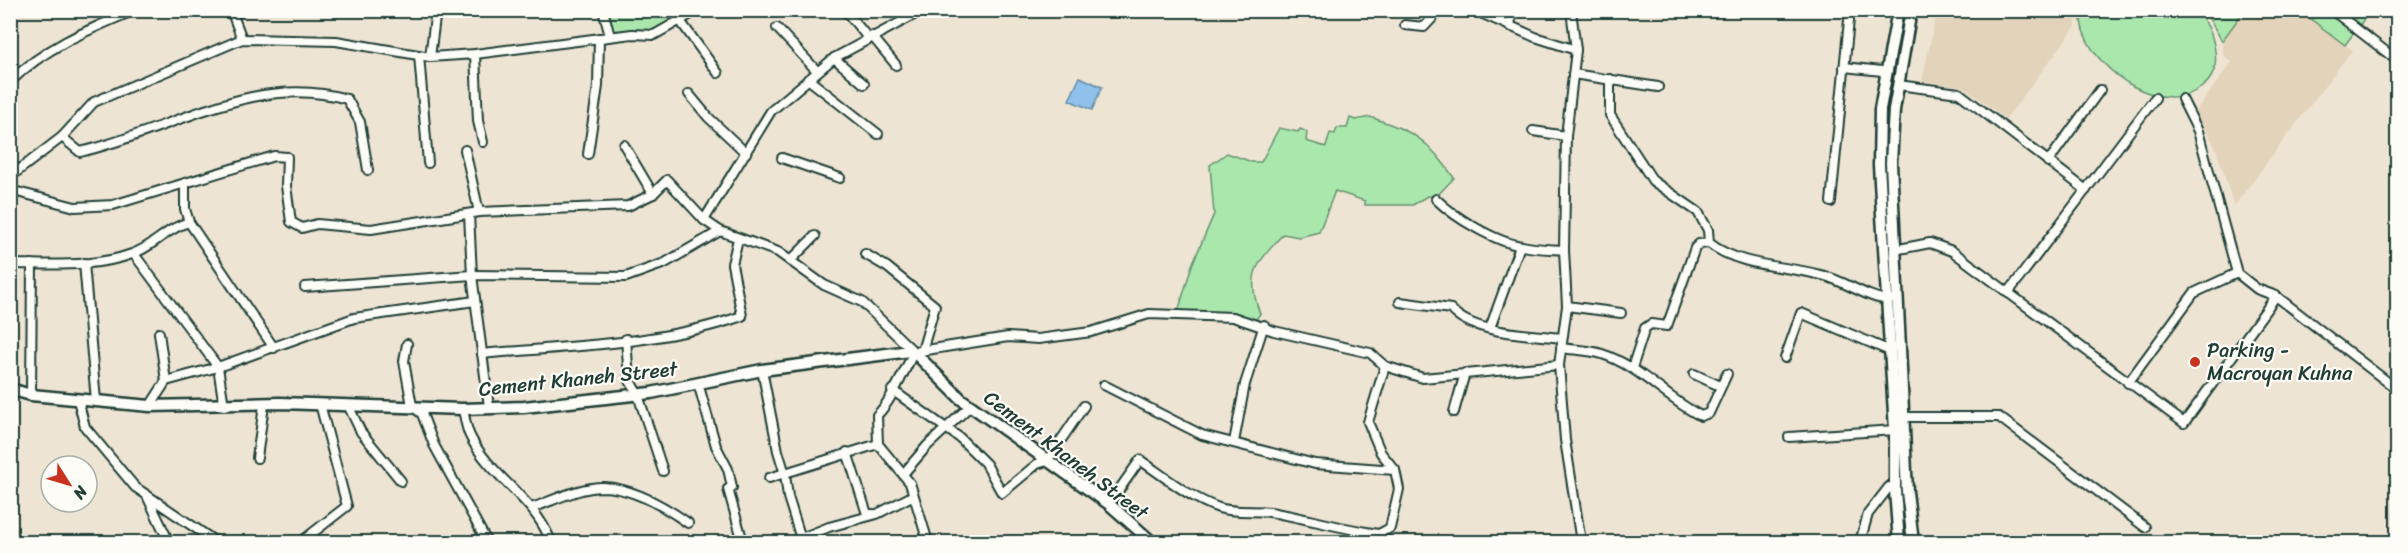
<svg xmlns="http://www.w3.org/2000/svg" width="2408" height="553" font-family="Sriracha,sans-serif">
<rect width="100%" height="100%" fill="#eee4d3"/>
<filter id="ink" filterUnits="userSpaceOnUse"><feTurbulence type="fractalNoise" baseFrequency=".0167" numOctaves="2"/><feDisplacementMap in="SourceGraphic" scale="12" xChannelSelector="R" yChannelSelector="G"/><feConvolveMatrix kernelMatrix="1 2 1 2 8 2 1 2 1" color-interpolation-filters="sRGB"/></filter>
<g filter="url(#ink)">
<g fill="#e3d3ba">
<path d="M1937,11H2076V26L2006,119L1964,87L1922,81Z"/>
<path d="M2244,11H2300L2352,50L2234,206L2215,146L2195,112L2232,62L2223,55L2222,41Z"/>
</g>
<g fill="#aae7ad" stroke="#649270" stroke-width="1.5">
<path d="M603,11H698L654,35L610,36Z"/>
<path d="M2080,11H2196C2207,21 2213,36 2215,51C2217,65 2214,78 2202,87C2161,117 2099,73 2084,33C2081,26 2081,18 2080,11Z"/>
<path d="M2216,11H2244L2222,41L2208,17Z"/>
<path d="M2300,11H2370L2345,45Z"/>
<path d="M1370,117C1414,132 1427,138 1454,178L1436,197L1427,196L1413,205H1365V201L1335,191L1319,232L1299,237L1283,234C1257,264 1245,273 1260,314L1254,322L1177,315L1192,265L1214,214L1210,165L1227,153L1252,162H1261L1279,128L1298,132L1300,129L1307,132L1306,141L1326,147L1330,133L1335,134L1337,128H1347L1350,118L1356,120Z"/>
</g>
<path fill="#90c1ec" stroke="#638ca2" stroke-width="1.5" d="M1080,77L1102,87L1092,110L1069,100Z"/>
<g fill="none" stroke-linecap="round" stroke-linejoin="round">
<g stroke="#1f3d34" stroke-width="12">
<g id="street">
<path d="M231,10L242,39"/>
<path d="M603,10L610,36"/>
<path d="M845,10L868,38"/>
<path d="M1474,10L1535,37L1576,50"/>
<path d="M1571,10L1576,50L1566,136L1564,250L1567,306L1559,365L1565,440L1581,542"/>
<path d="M2332,10L2398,61"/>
<path d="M681,22L718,73"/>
<path d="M1405,25L1424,27L1440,10"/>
<path d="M1510,27L1512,10"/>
<path d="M777,28L817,71"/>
<path d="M872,36L896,65"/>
<path d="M475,54L478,121L483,142"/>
<path d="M419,55L428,163"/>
<path d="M430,57L436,10"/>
<path d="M834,58L864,84"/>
<path d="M1844,67L1882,71L1886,76"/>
<path d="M1573,74L1658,87"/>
<path d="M808,79L878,134"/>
<path d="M1610,79V115L1653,181L1698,212L1708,230L1709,243C1741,268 1787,265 1825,276C1846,282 1869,299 1890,300"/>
<path d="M10,82C45,47 90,29 135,10"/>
<path d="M1898,85L1959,93L2086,190"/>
<path d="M689,94L708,117L746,153"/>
<path d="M2182,99L2198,131L2237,273L2257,289L2276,296L2398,390"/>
<path d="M1533,131L1566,136"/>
<path d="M62,137L80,152C169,132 253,72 347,99L360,122L368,170"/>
<path d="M624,145L653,194"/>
<path d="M465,150L479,212"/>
<path d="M588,154L598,86L599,38"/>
<path d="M782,158L840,178"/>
<path d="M2048,162L2100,90"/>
<path d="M10,177L62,137L94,102L242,39L336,41L430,57L475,54L632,34L654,35L698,10"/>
<path d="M185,183V209L189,222L274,348"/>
<path d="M10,190L75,207L113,205L274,156L287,157L286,186L291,222L302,228L317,224L371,229L479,212L628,206L653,194L667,180L704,220L720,231L778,252L824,285L862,302L914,352"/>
<path d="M1436,199C1455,218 1496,242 1522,246C1536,249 1550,249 1564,250"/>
<path d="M1831,202L1850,10"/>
<path d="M469,214L472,275L489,407"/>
<path d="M704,220L771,111L834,58L923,10"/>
<path d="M1894,250L1930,243L1952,251L2184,423L2276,296"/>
<path d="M134,254L218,367L224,406"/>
<path d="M865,254L887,267L935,306L922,351"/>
<path d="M790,261L815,236"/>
<path d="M84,263L96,401"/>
<path d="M10,264C50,264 94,268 132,254C153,247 167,228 189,222"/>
<path d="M305,287L472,275L626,277L665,263L720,231"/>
<path d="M2008,293L2155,98"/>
<path d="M1400,302L1451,309C1472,334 1530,334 1561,338"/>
<path d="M1567,306L1621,313"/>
<path d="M1490,328L1520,246"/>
<path d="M159,333L166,381"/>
<path d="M626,339L629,379L638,395L663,471"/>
<path d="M407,344L404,361L412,406L422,414L434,445L487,542"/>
<path d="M1561,348C1574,350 1589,350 1602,354C1640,366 1666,399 1701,416L1709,413L1727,374"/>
<path d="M914,352L1008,337L1038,339L1091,332L1149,314L1233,317L1274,331L1370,353L1385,366L1423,378L1559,365"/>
<path d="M914,352C905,369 890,404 877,415L878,444L910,483L928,542"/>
<path d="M482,354C568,346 660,345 742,316L732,264L738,239"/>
<path d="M1785,358L1801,313L1890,351"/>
<path d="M1632,368L1645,328L1651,324L1667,326L1695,248L1699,244L1709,243"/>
<path d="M762,370L778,451L785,474L788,497L802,542"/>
<path d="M1694,374L1720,386"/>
<path d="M698,383L716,446L728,469L732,487L728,489L743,542"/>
<path d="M2128,383L2194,293L2237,273"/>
<path d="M1104,385L1202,435L1315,464L1395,470"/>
<path d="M892,390L960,438L986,464L1002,493L1037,464L1047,461L1084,406"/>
<path d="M31,395L32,264"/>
<path d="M78,400L85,427L135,487L216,542"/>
<path d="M348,405L361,432L401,481"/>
<path d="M150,406L166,381L218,367L354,318L475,301"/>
<path d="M463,409C465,418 466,428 470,436C490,477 535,498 551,542"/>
<path d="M1454,412L1465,373"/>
<path d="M1903,417H1999L2145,527"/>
<path d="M1789,437L1895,430"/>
<path d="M1234,442L1245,384L1264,325"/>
<path d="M847,452L867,514H873"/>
<path d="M257,458L264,405"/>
<path d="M904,473L927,446L970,406"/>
<path d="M769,478L878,444"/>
<path d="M148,498L169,542"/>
<path d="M1109,504L1140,460C1165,477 1190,498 1219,508C1234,513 1254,510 1270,512C1306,518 1342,529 1379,534"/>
<path d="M532,508C554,500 580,487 603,487C633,488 664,506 688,523"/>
<path d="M301,542L347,506L320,404"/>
<path d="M539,542L550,539"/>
<path d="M791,542L829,527L877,514L912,496"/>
<path d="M1377,542L1379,534L1390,528L1399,489L1395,470L1381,453L1368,422L1385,366"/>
<path d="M1860,542L1868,514L1889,487L1895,490"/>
</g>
</g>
<g stroke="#1f3d34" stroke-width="15">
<g id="secondary">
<path d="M1898,10L1880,109L1879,165L1895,430V490L1899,542"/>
<path d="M1911,10L1894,110L1891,163L1907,492L1913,542"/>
<path d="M10,389L31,395L150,406L280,403L463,409L524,407L651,393L762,370L910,351L914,352L961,399L1109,504L1152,542"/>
</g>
</g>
<use href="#street" stroke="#fdfcf7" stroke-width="8"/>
<use href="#secondary" stroke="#fdfcf7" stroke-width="10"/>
</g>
</g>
<circle fill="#c8321e" stroke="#fdfcf7" stroke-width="2" cx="2195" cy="362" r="6"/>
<g text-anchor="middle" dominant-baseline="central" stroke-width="4.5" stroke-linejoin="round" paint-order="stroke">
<g font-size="20" fill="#1f3d34" stroke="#fdfcf7" text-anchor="start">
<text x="2207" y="350">Parking -<tspan x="2207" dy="23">Macroyan Kuhna</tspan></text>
</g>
<g font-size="20" fill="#1f3d34" stroke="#fdfcf7">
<text transform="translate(578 379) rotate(-6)">Cement Khaneh Street</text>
<text transform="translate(1066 455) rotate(37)">Cement Khaneh Street</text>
</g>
</g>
<rect width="2408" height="553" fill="none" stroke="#fdfcf7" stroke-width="36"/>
<rect x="18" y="18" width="2372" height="517" fill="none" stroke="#1f3d34" stroke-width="2" filter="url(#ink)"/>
<g transform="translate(69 484) rotate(127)"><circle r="28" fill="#fdfcf7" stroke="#a4b0a9" stroke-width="1.5"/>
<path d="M0-4.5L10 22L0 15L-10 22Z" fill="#c8321e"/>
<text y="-9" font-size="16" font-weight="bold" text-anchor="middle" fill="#1f3d34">N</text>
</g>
</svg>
